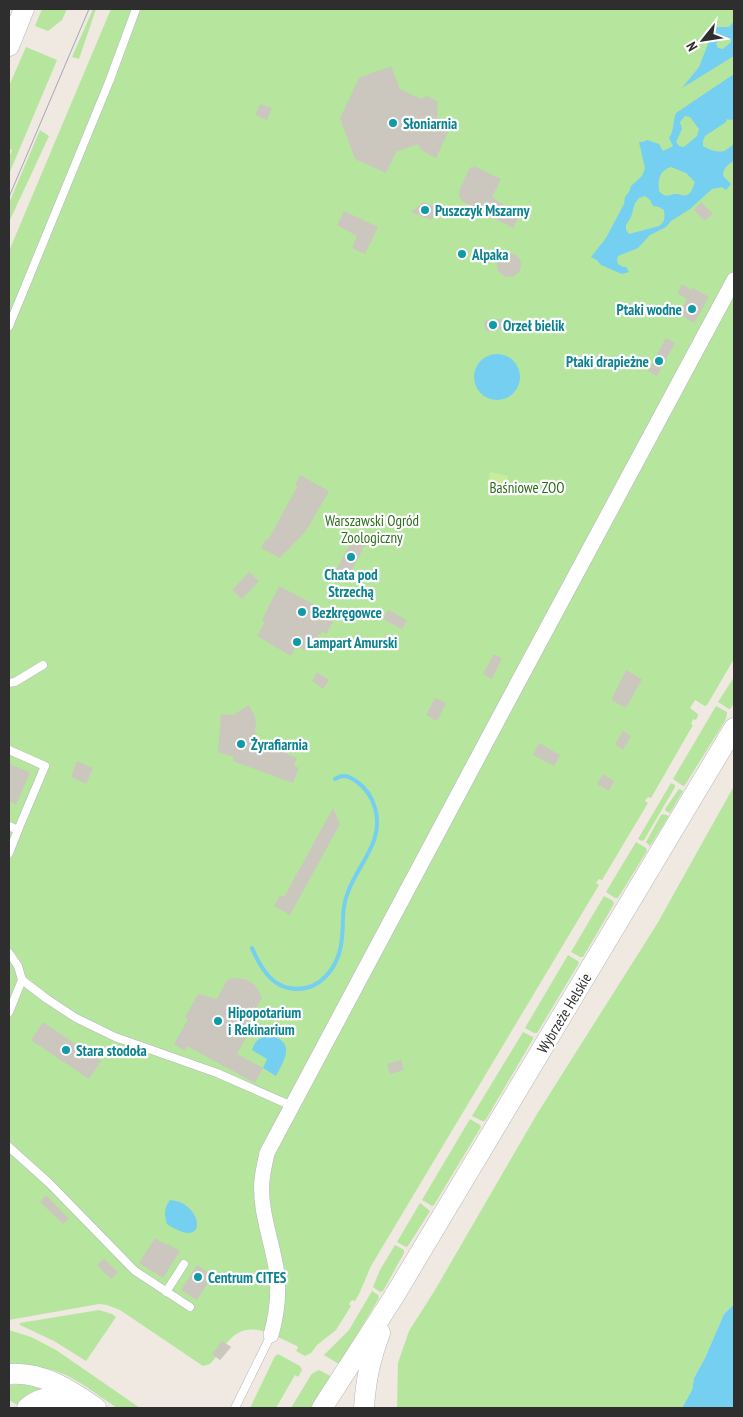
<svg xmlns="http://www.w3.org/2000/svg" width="743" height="1417" font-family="'PT Sans Narrow',sans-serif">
<rect width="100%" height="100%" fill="#efe9e1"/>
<g fill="#b6e59e">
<path d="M42,9H67L62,20L48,31L35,26Z"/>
<path d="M93,9H96L79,59L72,57Z"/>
<path d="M111,9H734V659L707,705L705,706L695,700L690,708L698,714V716L696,720L693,719L691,724L693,725L651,798L648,797L645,801L648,803L602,880L599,879L596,883L599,885L371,1266L360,1292L355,1301L352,1300L349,1304L351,1306L336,1330L317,1345L311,1353L305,1356L296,1351L298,1348L297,1346C272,1335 247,1316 226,1344L231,1347L220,1360L216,1357L210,1364L203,1366L120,1310L107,1305L99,1304L9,1320V251Z"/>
<path d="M26,47L57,60L9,174V158L12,150L9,148V86Z"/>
<path d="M40,130L49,136L9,222V203Z"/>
<path d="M734,677V703L731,708L729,709L718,702Z"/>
<path d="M716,706L727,712V714L725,721L685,785L683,786L673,779Z"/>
<path d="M671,783L675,785V787L644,840L642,841L638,839Z"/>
<path d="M734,786V1304L724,1314L705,1358L694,1378L692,1390L682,1408H397L398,1363L409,1331L435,1290L537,1114L657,924Z"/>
<path d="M679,789L683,791L670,813L666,811L665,809Z"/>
<path d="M663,814L669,816L650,846L646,842L661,815Z"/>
<path d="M636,842L646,848L647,851L618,898H615L606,892Z"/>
<path d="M604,896L613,901L614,904L583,957H580L571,952Z"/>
<path d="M568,955L578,961L579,963L537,1033H534L525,1028Z"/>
<path d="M523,1032L533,1037V1039L485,1121H482L472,1116Z"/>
<path d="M470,1119L480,1125L481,1127L434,1205L432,1206L422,1200Z"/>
<path d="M420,1203L430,1211L408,1246L406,1247L397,1242Z"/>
<path d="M395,1245L404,1250V1253L383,1291L380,1292L373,1287L380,1270Z"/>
<path d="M372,1291L378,1295L379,1298L340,1363H337L324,1355L349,1330Z"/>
<path d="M99,1310L112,1314L116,1317L86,1361L54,1341L20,1325V1323Z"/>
<path d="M9,1330L31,1337L56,1350L140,1408H117L82,1384L66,1375L52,1370L36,1367H9Z"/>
<path d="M278,1354L300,1366L302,1370L298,1377L295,1375L276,1408H250L275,1356Z"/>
<path d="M319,1370L334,1378L315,1408H291L311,1375L313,1373Z"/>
<path d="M24,1384L60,1391L19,1406L9,1400V1385Z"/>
</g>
<path fill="#c9ec9a" d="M490,472L508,476L505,489L487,485Z"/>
<g fill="#75cff0" fill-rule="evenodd">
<path d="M734,21V56L682,88L699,67L708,44L709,33L712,29L717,27H729ZM726,38L731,40V42L723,49L718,48L716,44C719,40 721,39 726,38Z"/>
<path d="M734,74V119L730,120L727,119L726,122L705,136L703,141V146C708,149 717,153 724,151C727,150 731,146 734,144V161C728,164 723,168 723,176L731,184L726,190L722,187L712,189L690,209L671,221L666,227L650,235L638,248L618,256L617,260L618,264L623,267H626L629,272L622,274L601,265L597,260L591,257L606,238L624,204L625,197L629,192L631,186L642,176L645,168L639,142H643L647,140L659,144L663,151L673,146L669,138C675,129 672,123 676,113ZM685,116L690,117L699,129L697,136L684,147L679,146L676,142L682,129L680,122ZM671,167L686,173L695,182L691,192L687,195C684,196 681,195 678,194C669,193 667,200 659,191C658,179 659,171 671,167ZM645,196L650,200L653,206L659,207L664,210C665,218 665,222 659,226L629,234L626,230V225L631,217L635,203L639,198Z"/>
<circle cx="497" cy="377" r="23"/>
<path d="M267,1035C296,1040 286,1058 276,1076L263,1068L267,1059L252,1050C255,1042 258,1038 267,1035Z"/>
<path d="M170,1200C203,1202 210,1253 167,1224C164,1214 164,1208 170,1200Z"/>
<path d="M734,1304V1408H682L692,1390L694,1378L705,1358L724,1314Z"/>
</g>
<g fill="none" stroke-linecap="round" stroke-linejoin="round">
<path stroke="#75cff0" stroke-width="4" d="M252,948C259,965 270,985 289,988C320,994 340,966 342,937C344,921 341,909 348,892C358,864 385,841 375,808C372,797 366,788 356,781C349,776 343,774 335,779"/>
</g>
<g fill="#cbc7bf">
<path d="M391,66L400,89L421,99L427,96L437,101L438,120L451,126L436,158L421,150L418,144L396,152L386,173L355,159L340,118L359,78Z"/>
<path d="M260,104L272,108L267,120L255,115Z"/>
<path d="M474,166L501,179L492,197L519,216L513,228L462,201L459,196V191L470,167L473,168Z"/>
<path d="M424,202L438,208L431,220L411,212Z"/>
<path d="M701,202L713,214L704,221L694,210Z"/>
<path d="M344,211L378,227L365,254L352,248L357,236L337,225Z"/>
<circle cx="509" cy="265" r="12"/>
<path d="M682,284L692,290L693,288L709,297L694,323L679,314L687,299L677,293Z"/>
<path d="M501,319L502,329L485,331L484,321Z"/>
<path d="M666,338L675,343L657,376L648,371Z"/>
<path d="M300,475L329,491L306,531L280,558L261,548L266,539L268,540L297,487L295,485Z"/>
<path d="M354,537L366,543L345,583L333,576Z"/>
<path d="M249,572L259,581L242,599L232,590Z"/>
<path d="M279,586L336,616L326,634L322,631L320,635L319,634L311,649L306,651L296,645L291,656L257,636L265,622L262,620Z"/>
<path d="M388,610L407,620L402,629L383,619Z"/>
<path d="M494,654L502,658L492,679L483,674Z"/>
<path d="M626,670L642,679L626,708L611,700Z"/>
<path d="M317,672L329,680L323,689L312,681Z"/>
<path d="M435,698L446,703L437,721L426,715Z"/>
<path d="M249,705L254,715L256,721L255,731L261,742L297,758L294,766L299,768L293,783L233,761L234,757L218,752L221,714L233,715Z"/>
<path d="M623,731L631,736L623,750L615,744Z"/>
<path d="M539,743L560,755L554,766L533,755Z"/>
<path d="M77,761L93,768L86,784L71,777Z"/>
<path d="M9,764L30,772L16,805L9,801Z"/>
<path d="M603,774L614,781L609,791L597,784Z"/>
<path d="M333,808L340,824L290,915L274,906L280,895L284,897Z"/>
<path d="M234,978L245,979L254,984L258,990L262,998L248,1024L252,1027L237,1054L263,1068L255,1083L187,1046L185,1051L174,1044L188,1019L185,1017L198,994L217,999L227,980Z"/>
<path d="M43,1022L101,1061L89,1079L31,1040Z"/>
<path d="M401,1060L404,1070L390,1074L387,1064Z"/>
<path d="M46,1195L69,1219L63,1224L40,1202Z"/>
<path d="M155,1238L167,1245L168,1244L180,1251L163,1278L139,1263Z"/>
<path d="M104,1259L118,1272L111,1279L97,1265Z"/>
<path d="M197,1265L210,1274L205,1281L208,1283L197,1300L181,1290Z"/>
<path d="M222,1341L231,1347L220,1360L212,1354Z"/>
</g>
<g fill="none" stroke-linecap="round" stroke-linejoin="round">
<g stroke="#b4b7c1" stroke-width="9">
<g id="lane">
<path d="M9,326L109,82L136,9"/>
<path d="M9,683L15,682L43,665"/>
<path d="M9,750L45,766L18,830L9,826"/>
<path d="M9,853L18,830"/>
<path d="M9,953L18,966L22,980L47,999L76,1018L115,1037L217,1073L292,1106"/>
<path d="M9,1012L22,980"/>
<path d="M9,1147L49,1183L135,1271L190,1307"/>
<path d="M166,1292L184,1264"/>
<path d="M235,1408L271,1335"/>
</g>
</g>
<g stroke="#b4b7c1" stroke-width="16">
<path id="street" d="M271,1335C277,1314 279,1295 277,1274C273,1243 259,1211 262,1180C263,1171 265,1162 267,1153L501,714L734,280"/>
</g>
<g stroke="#b4b7c1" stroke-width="21">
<g id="secondary">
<path d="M9,46L24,9"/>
<path d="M9,1374C42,1371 70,1390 96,1408"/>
<path d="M27,1408C45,1393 58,1396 77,1408"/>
<path d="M322,1408L393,1298L734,728"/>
<path d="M364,1408C366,1379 370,1360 380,1333"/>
</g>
</g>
<use href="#lane" stroke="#fff" stroke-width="8"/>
<use href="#street" stroke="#fff" stroke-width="15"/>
<use href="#secondary" stroke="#fff" stroke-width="20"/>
<path stroke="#a3a6b8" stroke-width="1" d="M9,197L89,9"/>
</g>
<g fill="#0f9aa8" stroke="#fff" stroke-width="2">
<circle cx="393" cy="123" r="5"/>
<circle cx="425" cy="210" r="5"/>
<circle cx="462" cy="254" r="5"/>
<circle cx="692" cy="309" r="5"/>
<circle cx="493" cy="325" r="5"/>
<circle cx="659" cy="361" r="5"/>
<circle cx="351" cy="557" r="5"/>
<circle cx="302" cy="612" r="5"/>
<circle cx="297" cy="642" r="5"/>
<circle cx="241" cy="744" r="5"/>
<circle cx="218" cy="1021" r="5"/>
<circle cx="66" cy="1050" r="5"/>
<circle cx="198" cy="1277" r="5"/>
</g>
<g text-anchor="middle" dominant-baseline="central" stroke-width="4.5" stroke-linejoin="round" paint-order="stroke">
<g font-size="15" font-weight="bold" fill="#0d838f" stroke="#fff" text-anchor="start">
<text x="403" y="123">Słoniarnia</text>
<text x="435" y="210">Puszczyk Mszarny</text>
<text x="472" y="254">Alpaka</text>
<text x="682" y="309" text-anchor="end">Ptaki wodne</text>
<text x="503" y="325">Orzeł bielik</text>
<text x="649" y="361" text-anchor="end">Ptaki drapieżne</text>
<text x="351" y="574" text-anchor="middle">Chata pod<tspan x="351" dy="17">Strzechą</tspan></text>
<text x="312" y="612">Bezkręgowce</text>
<text x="307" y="642">Lampart Amurski</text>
<text x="251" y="744">Żyrafiarnia</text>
<text x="228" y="1012">Hipopotarium<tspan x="228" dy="17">i Rekinarium</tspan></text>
<text x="76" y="1050">Stara stodoła</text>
<text x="208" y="1277">Centrum CITES</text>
</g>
<g font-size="15" fill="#2c6e1b" stroke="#fff">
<text x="527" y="487">Baśniowe ZOO</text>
<text x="372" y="520">Warszawski Ogród<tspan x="372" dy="17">Zoologiczny</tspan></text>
</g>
<g font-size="15" fill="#2e2e2e" stroke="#fff">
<text transform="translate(564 1013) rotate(-59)">Wybrzeże Helskie</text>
</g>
</g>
<rect width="743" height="1417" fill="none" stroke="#2e2e2e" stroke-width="20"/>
<g transform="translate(703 40) rotate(240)" stroke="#ffffff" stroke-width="4" paint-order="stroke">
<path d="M0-4L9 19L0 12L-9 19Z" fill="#2e2e2e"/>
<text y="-8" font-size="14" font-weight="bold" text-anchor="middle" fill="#2e2e2e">N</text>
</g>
</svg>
